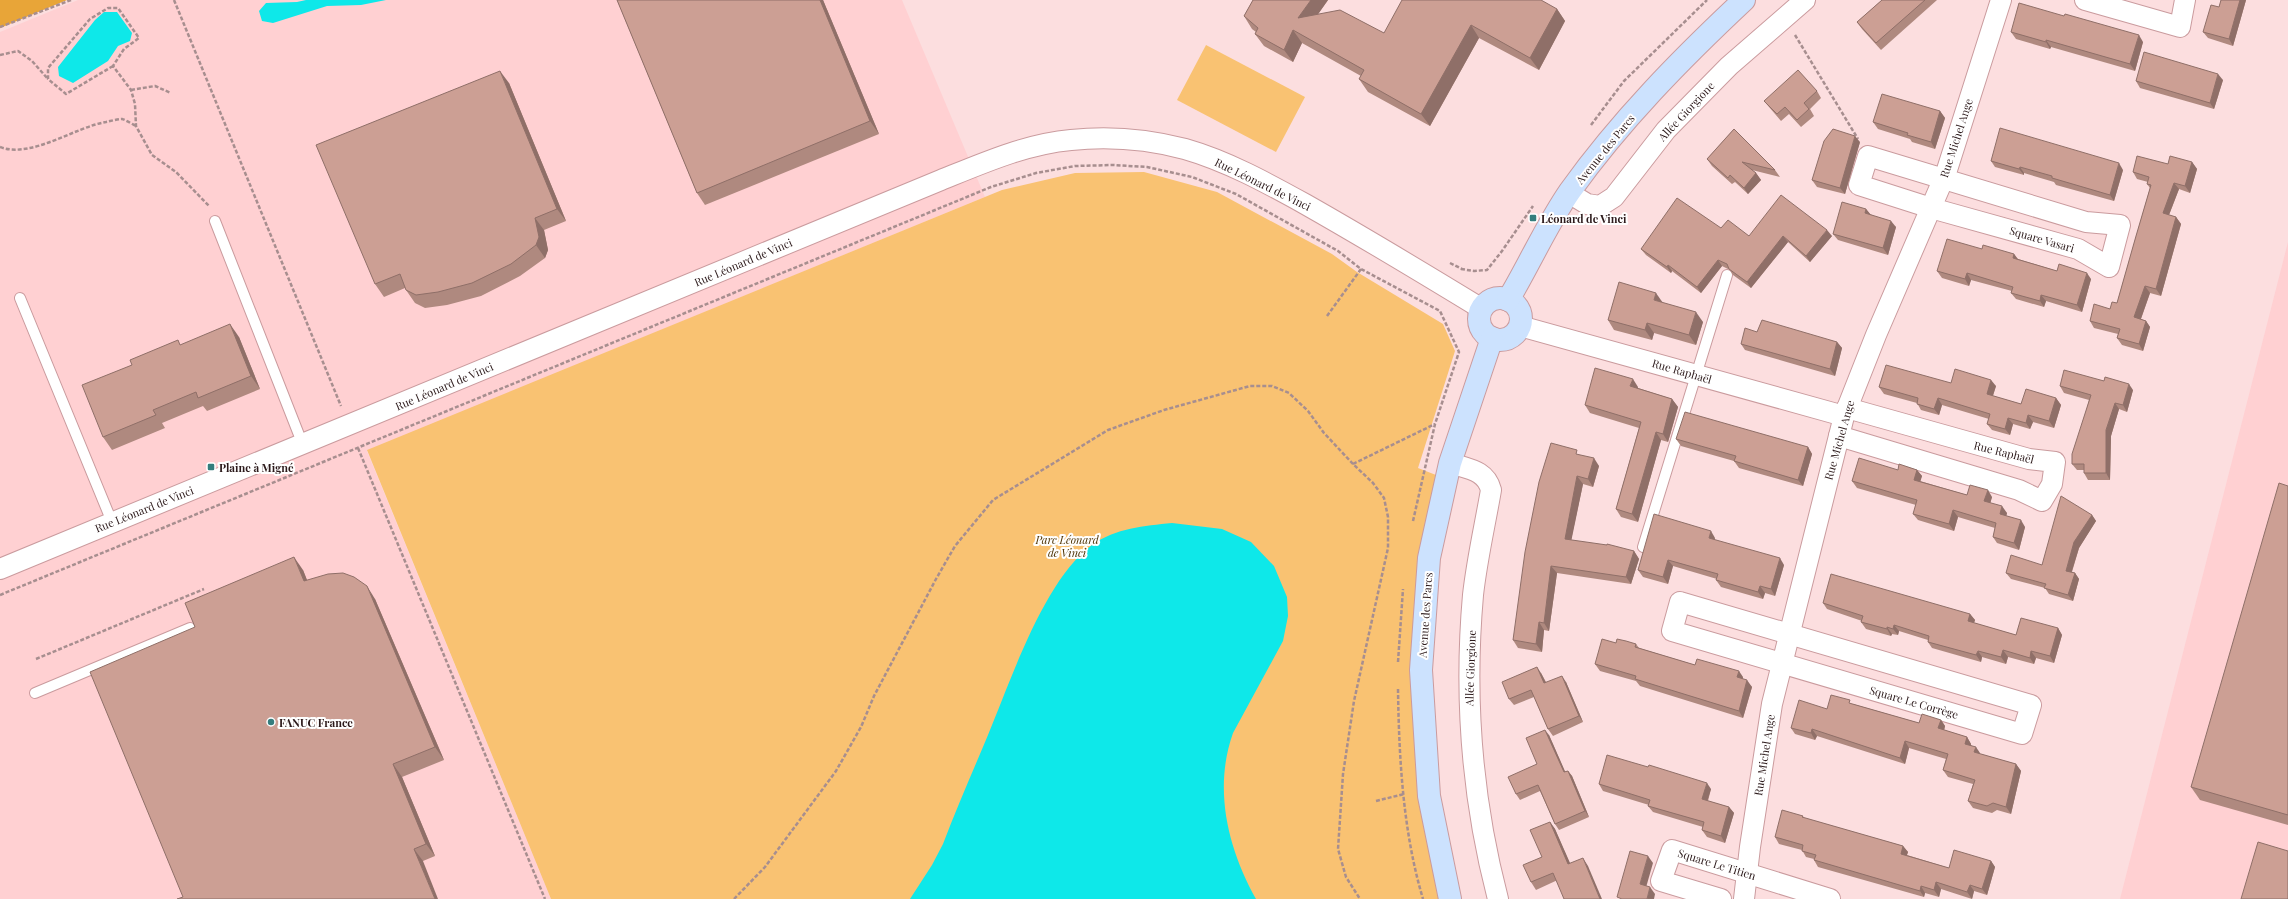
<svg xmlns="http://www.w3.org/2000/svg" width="2288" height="899" font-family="'Playfair Display',serif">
<rect width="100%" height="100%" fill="#fcdedf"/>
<g fill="#ffd0d2">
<path d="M78,0H902L985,197L367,451L551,899H0V32Z"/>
<path d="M2288,242V899H2120Z"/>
</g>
<g fill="#f9c272">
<path d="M1206,45L1305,97L1276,152L1177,100Z"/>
<path d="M1144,172L1217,192L1332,254L1357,272L1443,324L1455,351L1418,468L1436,475L1416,597L1413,712L1422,817L1440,899H551L367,450L1002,190L1075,173Z"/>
</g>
<path fill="#e8a538" d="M0,0H67L0,28Z"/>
<g fill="#0ee8e9">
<path d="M306,0H386L361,5L327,6L273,23L262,21L259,11L266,3L297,2Z"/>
<path d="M104,12H117L132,33L130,41L118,46L108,61L73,83L59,76L58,67L95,20Z"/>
<path d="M1172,523L1222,529L1251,542L1274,566L1287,597L1288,616L1283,641L1233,733C1213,789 1228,849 1256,899H910L932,865L943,844C957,807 973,771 988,735C1011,680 1044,580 1092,545C1116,528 1144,526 1172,523Z"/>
</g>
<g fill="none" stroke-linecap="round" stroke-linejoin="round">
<g stroke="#ca9b9e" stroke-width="12">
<g id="lane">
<path d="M215,221L303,445"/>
<path d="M20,298L112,522"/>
<path d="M1643,547L1727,275"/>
<path d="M35,693L190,628"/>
</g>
</g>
<g stroke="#ca9b9e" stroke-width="22">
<g id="street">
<path d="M2085,0L2180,27L2185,0"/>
<path d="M1868,156L2086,222L2120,225L2109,267L2078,249L1931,208L1859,185Z"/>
<path d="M1569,193L1587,204L1600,206L1614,197L1666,130L1729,66L1805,0"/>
<path d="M1520,326L1844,416"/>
<path d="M1839,436L2019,490L2042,501L2052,484L2055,462L2029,459L1847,408"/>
<path d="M1450,463C1468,469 1486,470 1491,490C1485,525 1477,559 1473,595C1464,697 1472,800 1498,899"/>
<path d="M0,569L941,180C983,163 1026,144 1071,140C1109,136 1147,139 1185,149C1227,161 1267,183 1305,204C1365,238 1423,273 1482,309"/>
<path d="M1680,602L2031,705L2022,734L1672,631Z"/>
<path d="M1721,899L1661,881L1672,850L1830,899"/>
<path d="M1744,899L1750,847L1772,704L1844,416L1876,335L1946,173L2001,0"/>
</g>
</g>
<g stroke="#ca9b9e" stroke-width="24">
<g id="secondary">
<circle cx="1500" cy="319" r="21"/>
<path d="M1508,300C1529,265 1547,224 1570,191C1620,121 1681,59 1744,0"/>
<path d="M1450,899L1429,796L1421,670L1429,558L1450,463L1492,338"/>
</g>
</g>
<g stroke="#a78e8f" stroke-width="2.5" stroke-dasharray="4 2" stroke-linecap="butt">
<path d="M174,0L341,406"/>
<path d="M0,27L71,0"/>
<path d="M1795,35L1858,139"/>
<path d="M0,55L18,51L32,61L48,79"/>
<path d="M113,66L66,94L48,79V68L90,19L108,8H118L139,38L124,49L113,66L131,90L135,104L136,126L152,155L176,172L209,206"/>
<path d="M131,90L155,86L171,93"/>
<path d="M1591,125L1624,81L1707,0"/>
<path d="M0,147C31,159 75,127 106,122C111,121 117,119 122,119C126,120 132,124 136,126"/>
<path d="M1450,263L1462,269"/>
<path d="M1461,269L1474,271L1487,270L1502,251L1533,206"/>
<path d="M1327,316L1361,269"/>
<path d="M358,448L545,899"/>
<path d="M1353,464L1435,424"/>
<path d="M1413,521L1435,424L1459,352L1440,311"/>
<path d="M0,595L991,187L1036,173L1075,166L1113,165L1147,167L1192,177L1236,194L1338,251L1361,269L1440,311"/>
<path d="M36,659L204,589"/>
<path d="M1398,662L1403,589"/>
<path d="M1398,689C1399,759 1403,832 1423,899"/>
<path d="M1376,801L1404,794"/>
<path d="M734,899L765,867L836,771L861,727L874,696L936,579L955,546L993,500L1108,430L1164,410L1250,386H1272L1289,393L1308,411L1324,433L1353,464L1373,483L1384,498L1388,517V548L1354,701L1343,774L1338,849L1346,877L1360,899"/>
</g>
<use href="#lane" stroke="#fff" stroke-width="10"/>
<use href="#street" stroke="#fff" stroke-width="20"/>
<use href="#secondary" stroke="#cce2fe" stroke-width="22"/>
</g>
<g fill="#af897f">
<path d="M617,0H823L879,134L705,205L697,193Z"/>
<path d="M1253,0H1328L1318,14L1384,33L1557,9L1565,21L1539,70L1479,38L1430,126L1368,92L1359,79L1361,76L1302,43L1293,62L1264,46L1255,34L1256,32L1252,29L1244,16Z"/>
<path d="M1882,0H1937L1881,50L1862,29L1857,22Z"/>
<path d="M2221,0H2246L2233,46L2208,38L2203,32L2219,7Z"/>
<path d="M2011,32L2143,42L2135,71L2051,47L2050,49L2016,39Z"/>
<path d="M2223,80L2214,109L2140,88L2136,81Z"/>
<path d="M509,83L566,221L544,230L548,250L545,258L520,276L481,296L447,305L425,308L415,303L406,290L405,288L384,297L375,284Z"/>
<path d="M1817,91L1821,98L1810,109L1814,116L1801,127L1789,114L1781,121L1769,107L1764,101Z"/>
<path d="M1940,111L1945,118L1935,149L1912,142L1910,139L1878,129L1873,122Z"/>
<path d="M1734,129L1775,170L1780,177L1752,170L1756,173L1761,180L1748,194L1735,182L1732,184L1712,166L1707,159Z"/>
<path d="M1860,142L1845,194L1817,187L1812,180Z"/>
<path d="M1991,161L2123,170L2114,201L2056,185L2054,182L2024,173V175L1995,167Z"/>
<path d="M2192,162L2197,169L2190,193L2179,189L2169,215L2176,217L2181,224L2161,296L2150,293L2141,319L2146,321L2150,327L2143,351L2122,345L2117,338L2118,334L2094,328L2090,321L2110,309L2117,303L2150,188L2147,184L2148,182L2137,179L2133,172L2168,164Z"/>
<path d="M1866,209L1870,214L1896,227L1888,255L1838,240L1833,234Z"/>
<path d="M1721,228L1749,236H1832L1810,262L1788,242L1751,288L1733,275L1730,270L1722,266L1701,293L1672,271L1671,273L1646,255L1641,249Z"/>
<path d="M1982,249L2014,254L2018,259L2057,271L2091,279L2082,312L2046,301L2044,307L2016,299L2011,293L2012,291L1971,280L1969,286L1942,278L1937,271Z"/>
<path d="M1663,303L1703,322L1696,345L1654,333L1652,340L1614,330L1608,320Z"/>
<path d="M1757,332L1837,342L1842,348L1835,376L1745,350L1741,344Z"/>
<path d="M239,337L260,389L207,411L203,406L162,423L165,428L112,450L103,437L181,345Z"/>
<path d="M1951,383L1996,386L1993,396L2021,404L2056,398L2061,405L2054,428L2033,422L2030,429L2013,424L2010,435L1992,430L1987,424L1989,419L1942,405L1939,415L1921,410L1917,403L1884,394L1879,387Z"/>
<path d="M2060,386L2133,390L2127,412L2119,409L2111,436L2110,480H2088L2084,473V470H2077L2072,464L2089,400L2064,393Z"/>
<path d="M1638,387V388L1672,399L1678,407L1668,442L1661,440L1638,522L1621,517L1616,509L1639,428L1590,413L1585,405Z"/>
<path d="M1676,439L1808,447L1812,454L1803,486L1739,468L1734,461L1681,446Z"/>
<path d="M1580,455L1599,466L1593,487L1583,484L1571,540L1634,551L1639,559L1631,584L1557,573L1549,631L1544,630L1542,652L1518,648L1513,640Z"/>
<path d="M1898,470H1917L1922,476L1920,481L1967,495L1992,497L1990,503L2007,513L2006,516L2025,527L2019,550L1997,543L1993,537L1995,528L1958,517L1954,531L1918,520L1913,514L1916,505L1857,488L1852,481Z"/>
<path d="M2288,486V825L2200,800L2191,787Z"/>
<path d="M2092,515L2096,521L2079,548L2072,572L2075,573L2079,579L2073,601L2049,594L2045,588L2011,579L2006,573L2042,565Z"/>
<path d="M1715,538V540L1784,565L1775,596L1765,593L1763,599L1721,587L1716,580L1717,579L1673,566L1668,584L1643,577L1638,570Z"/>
<path d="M303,570L307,580L375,599L444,760L402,777L435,856L423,861L183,897L195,627Z"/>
<path d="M1823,603L1970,614L1975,620L1974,623L2016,635L2058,628L2062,635L2054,663L2036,658L2034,664L2008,657L2006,664L1982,657L1981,662L1932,648L1928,642V640L1899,631L1898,635L1892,634L1891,636L1866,629L1861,622L1862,621L1827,609Z"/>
<path d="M1616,643L1636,644L1639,648L1695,665L1743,677V679L1752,687L1743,718L1640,686L1636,681L1600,671L1595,664Z"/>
<path d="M1541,673L1546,682H1566L1583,722L1553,736L1548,729L1534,697L1514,705L1509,699Z"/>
<path d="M1853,704L1919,723L1941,720L1945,726L1944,730L1967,737L1971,744V745L1980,754L2016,764L2021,771L2011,814L1997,810L1992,813L1973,808L1968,801L1973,784L1948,777L1943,770L1946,759L1909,748L1905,764L1817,736L1815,740L1795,734L1791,728L1827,709Z"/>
<path d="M1549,735L1565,772L1568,771L1572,776L1589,817L1559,830L1555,824L1540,791L1520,800L1516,794L1537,764Z"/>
<path d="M1599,784L1711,789L1708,801L1729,807L1734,813L1725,843L1707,837L1702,830L1703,827L1653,812L1648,806L1649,805L1603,791Z"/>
<path d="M1803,816L1804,818L1903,846L1908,852L1907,855L1949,868L1991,861L1995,867L1987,895L1974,891L1972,899L1941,889L1939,897L1925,893L1924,897L1818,867L1814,860V859L1806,857L1802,850L1779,844L1775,837Z"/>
<path d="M1550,822L1555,829L1570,864L1588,866L1536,890L1531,882L1542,857Z"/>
</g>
<g fill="#8f6f68">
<path d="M820,0H823L879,134L870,121Z"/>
<path d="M1311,0H1328L1307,30L1298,18Z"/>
<path d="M2240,0H2246L2233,46L2229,39Z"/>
<path d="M1557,9L1565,21L1539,70L1530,58Z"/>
<path d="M1471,25L1479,38L1430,126L1421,114Z"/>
<path d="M1293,30L1302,43L1293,62L1284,50Z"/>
<path d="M2139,35L2143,42L2135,71L2130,64Z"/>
<path d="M2046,40L2051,47L2050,49L2046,42Z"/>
<path d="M500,71L509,83L566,221L557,209Z"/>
<path d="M2218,74L2223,80L2214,109L2210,103Z"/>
<path d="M1940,111L1945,118L1935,149L1931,142Z"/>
<path d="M1855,136L1860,142L1845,194L1840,188Z"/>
<path d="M2192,162L2197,169L2190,193L2185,186Z"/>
<path d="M2119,163L2123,170L2114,201L2110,195Z"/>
<path d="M2020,167L2024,173V175L2019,169Z"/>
<path d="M1756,173L1761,180L1748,194L1744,188Z"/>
<path d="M2174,183L2179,189L2167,220L2163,213Z"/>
<path d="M1866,209L1871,215L1865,213Z"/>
<path d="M2176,217L2181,224L2161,296L2156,289Z"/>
<path d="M535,218L544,230L548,250L545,258L536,245Z"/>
<path d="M1891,221L1896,227L1888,255L1883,248Z"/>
<path d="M1827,230L1832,236L1810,262L1806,256Z"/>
<path d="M1783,236L1788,242L1751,288L1747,282Z"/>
<path d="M2014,254L2019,261L2013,258Z"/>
<path d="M1718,260L1722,266L1701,293L1697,287Z"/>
<path d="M1668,265L1672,271L1671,273L1667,267Z"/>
<path d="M1967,273L1971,280L1969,286L1965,279Z"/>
<path d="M2087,273L2091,279L2082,312L2077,305Z"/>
<path d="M2145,286L2150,293L2139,324L2134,317Z"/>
<path d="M1656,293L1663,303L1654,300Z"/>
<path d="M2041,295L2046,301L2044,307L2040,301Z"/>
<path d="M1696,312L1703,322L1696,345L1689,335Z"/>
<path d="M2146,321L2150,327L2143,351L2139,344Z"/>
<path d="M1647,323L1654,333L1652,340L1645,330Z"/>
<path d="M230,324L239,337L260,389L251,376Z"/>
<path d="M1837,342L1842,348L1835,376L1830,369Z"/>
<path d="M1633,379L1638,387L1636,394L1630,386Z"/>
<path d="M1991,380L1996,386L1991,401L1987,394Z"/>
<path d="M2129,384L2133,390L2127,412L2123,405Z"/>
<path d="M1938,398L1942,405L1939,415L1934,409Z"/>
<path d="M2056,398L2061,405L2054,428L2049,421Z"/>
<path d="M1672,399L1678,407L1668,442L1663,434Z"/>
<path d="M2115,403L2119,409L2111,436L2110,480L2106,473V430Z"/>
<path d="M2028,415L2033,422L2030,429L2026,423Z"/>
<path d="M2008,418L2013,424L2010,435L2005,429Z"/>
<path d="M1656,432L1661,440L1638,522L1632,514Z"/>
<path d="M1808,447L1812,454L1803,486L1798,480Z"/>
<path d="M1594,458L1599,466L1593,487L1588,479Z"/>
<path d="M1917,470L1922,476L1919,486L1914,480Z"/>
<path d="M1577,476L1583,484L1570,547L1565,539Z"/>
<path d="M1988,490L1992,497L1989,508L1984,501Z"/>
<path d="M2002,506L2007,513L2005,521L2000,514Z"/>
<path d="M1953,510L1958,517L1954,531L1949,524Z"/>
<path d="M2092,515L2096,521L2079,548L2070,577L2066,571L2074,542Z"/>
<path d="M2021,520L2025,527L2019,550L2014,543Z"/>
<path d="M1711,531L1715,538L1713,544L1709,538Z"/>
<path d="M1634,551L1639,559L1631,584L1626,577Z"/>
<path d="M294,557L303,570L312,593L304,581Z"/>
<path d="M1780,558L1784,565L1775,596L1771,589Z"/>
<path d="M1668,560L1673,566L1668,584L1663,577Z"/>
<path d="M1551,566L1557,573L1549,631L1544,623Z"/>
<path d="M2075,573L2079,579L2073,601L2068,595Z"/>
<path d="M367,586L375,599L444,760L435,747Z"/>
<path d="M1760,586L1765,593L1763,599L1758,592Z"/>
<path d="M1970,614L1975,620L1972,628L1968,621Z"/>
<path d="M1539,622L1544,630L1542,652L1536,644Z"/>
<path d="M1894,625L1899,631L1898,635L1893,629Z"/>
<path d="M1887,627L1892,634L1891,636L1887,629Z"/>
<path d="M2058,628L2062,635L2054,663L2050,656Z"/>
<path d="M2003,650L2008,657L2006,664L2001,657Z"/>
<path d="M1978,651L1982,657L1981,662L1976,655Z"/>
<path d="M2031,651L2036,658L2034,664L2030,658Z"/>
<path d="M1537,667L1541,673L1549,689L1544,683Z"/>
<path d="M1739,671L1743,677L1741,684L1737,677Z"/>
<path d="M1562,676L1566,682L1583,722L1579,716Z"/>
<path d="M1747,680L1752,687L1743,718L1739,711Z"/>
<path d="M1941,720L1945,726L1943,735L1938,728Z"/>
<path d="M1812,729L1817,736L1815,740L1811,733Z"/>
<path d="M1545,730L1549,735L1568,778L1564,772Z"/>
<path d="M1967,737L1971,744L1969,750L1965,744Z"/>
<path d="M1905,741L1909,748L1905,764L1900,758Z"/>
<path d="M1976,747L1980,753L1979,758L1974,752Z"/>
<path d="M393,764L402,777L435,856L426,844Z"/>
<path d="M2016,764L2021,771L2011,814L2006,807Z"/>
<path d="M1568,771L1572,776L1589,817L1585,811Z"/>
<path d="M1707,783L1711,789L1706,805L1702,799Z"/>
<path d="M1729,807L1734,813L1725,843L1721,836Z"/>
<path d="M1550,822L1555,829L1574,872L1568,864Z"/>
<path d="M1903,846L1908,852L1905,860L1901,854Z"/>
<path d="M414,849L423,861L438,899H435Z"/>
<path d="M1648,856L1653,863L1645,891L1640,884Z"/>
<path d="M1583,858L1588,866L1602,899H1600Z"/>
<path d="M1991,861L1995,867L1987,895L1982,889Z"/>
<path d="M1936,882L1941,889L1939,897L1934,890Z"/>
<path d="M1970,885L1974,891L1972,899L1967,892Z"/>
<path d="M1921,886L1925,893L1924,897L1920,891Z"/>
<path d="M1650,887L1655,894L1654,899H1647Z"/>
</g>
<g fill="#cc9f94" stroke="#8f6f68">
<path d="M617,0H820L870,121L697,193Z"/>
<path d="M1253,0H1311L1298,18L1340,10L1384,33L1402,0H1541L1557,9L1530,58L1471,25L1421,114L1359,79L1364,70L1293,30L1284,50L1255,34L1258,28L1244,16Z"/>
<path d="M1882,0H1925L1876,43L1857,22Z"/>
<path d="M2221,0H2240L2229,39L2203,32L2211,5L2219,7Z"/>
<path d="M2019,3L2064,16L2065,14L2139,35L2130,64L2046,40V42L2011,32Z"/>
<path d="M2144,52L2218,74L2210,103L2136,81Z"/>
<path d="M1798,70L1817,91L1804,103L1809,109L1797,120L1785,107L1777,114L1764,101Z"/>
<path d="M500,71L557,209L535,218L539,237L536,245L511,264L472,283L438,292L416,295L406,290L400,274L375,284L316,145Z"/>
<path d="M1882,94L1940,111L1931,142L1907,135L1908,133L1873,122Z"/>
<path d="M2000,128L2119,163L2110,195L2052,178V176L2020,167L2019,169L1991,161Z"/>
<path d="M1734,129L1775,170L1742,162L1756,173L1744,188L1730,175L1728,178L1707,159Z"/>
<path d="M1833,129L1855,136L1840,188L1812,180L1824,141Z"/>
<path d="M2137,156L2168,164L2170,156L2192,162L2185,186L2174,183L2163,213L2176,217L2156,289L2145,286L2134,317L2146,321L2139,344L2117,338L2120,329L2090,321L2094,304L2110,309L2112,302L2117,303L2136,236L2151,185L2147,184L2149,177L2133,172Z"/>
<path d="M1781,195L1827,230L1806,256L1783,236L1747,282L1729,269L1727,264L1718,260L1697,287L1668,265L1667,267L1641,249L1677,198L1721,228L1728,220L1749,236Z"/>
<path d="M1842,202L1866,209L1865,213L1891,221L1883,248L1833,234Z"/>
<path d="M1947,239L1982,249L1983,245L2014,254L2013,258L2057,271L2059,264L2087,273L2077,305L2041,295L2040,301L2011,293L2013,287L1967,273L1965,279L1937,271Z"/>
<path d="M1619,282L1656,293L1654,300L1696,312L1689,335L1647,323L1645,330L1608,320Z"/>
<path d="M1762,320L1837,342L1830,369L1741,344L1745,328L1757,332Z"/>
<path d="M230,324L251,376L198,398L196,392L153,410L156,415L103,437L82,385L132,365L130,360L178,340L180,345Z"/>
<path d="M1886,365L1951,383L1955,369L1991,380L1987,394L2021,404L2026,389L2056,398L2049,421L2028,415L2026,423L2008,418L2005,429L1987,424L1990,414L1938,398L1934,409L1917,404L1918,398L1879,387Z"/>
<path d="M1595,368L1633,379L1630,386L1672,399L1663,434L1656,432L1632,514L1616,509L1641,422L1585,405Z"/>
<path d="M2064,370L2104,381L2105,377L2129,384L2123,405L2115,403L2106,430V473H2084V464H2072V454L2091,395L2060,386Z"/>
<path d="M1685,412L1808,447L1798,480L1734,461L1736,456L1676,439Z"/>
<path d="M1551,443L1577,450L1576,454L1594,458L1588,479L1577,476L1565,539L1607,545V544L1634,551L1626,577L1551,566L1544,623L1539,622L1536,644L1513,640L1525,552L1539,482Z"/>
<path d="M1859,458L1898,470L1899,464L1917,470L1914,480L1967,495L1970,485L1988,490L1984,501L2002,506L2000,514L2021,520L2014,543L1993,537L1996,523L1953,510L1949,524L1913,514L1917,500L1852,481Z"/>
<path d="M2279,483L2288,486V815L2191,787Z"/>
<path d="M2061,496L2092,515L2074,542L2066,571L2075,573L2068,595L2044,588L2046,584L2006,573L2011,555L2042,565Z"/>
<path d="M1654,514L1711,531L1709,538L1780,558L1771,589L1760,586L1758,592L1716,580L1718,574L1668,560L1663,577L1638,570Z"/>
<path d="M294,557L304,581L328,574L343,573L354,577L367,586L435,747L393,764L426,844L414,849L435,899H177L183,897L90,672L195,627L185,603Z"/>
<path d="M1831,574L1970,614L1968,621L2016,635L2021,618L2058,628L2050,656L2031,651L2030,658L2003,650L2001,657L1978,651L1976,655L1928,642L1929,636L1894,625L1893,629L1887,627V629L1861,622L1863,616L1823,603Z"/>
<path d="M1602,639L1616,643L1617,639L1626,641L1636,644L1635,647L1695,665L1697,659L1739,671L1737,677L1747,680L1739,711L1635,679L1636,676L1595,664Z"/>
<path d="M1537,667L1544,683L1562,676L1579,716L1548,729L1531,690L1509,699L1502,682Z"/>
<path d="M1831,695L1850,700L1849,703L1919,723L1922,714L1941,720L1938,728L1967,737L1965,744L1976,747L1974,752L2016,764L2006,807L1993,803L1987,806L1968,801L1975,780L1943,770L1948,754L1905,741L1900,758L1812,729L1811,733L1791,728L1799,700L1827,709Z"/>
<path d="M1545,730L1564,772L1568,771L1585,811L1555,824L1538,785L1516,794L1508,777L1537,764L1526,738Z"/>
<path d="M1607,755L1648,767L1649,765L1707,783L1702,799L1729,807L1721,836L1702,830L1704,822L1648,806L1650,800L1599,784Z"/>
<path d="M1782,810L1803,816L1802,817L1903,846L1901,854L1949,868L1954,850L1991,861L1982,889L1970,885L1967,892L1936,882L1934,890L1921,886L1920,891L1814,860L1816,855L1802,851L1803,845L1775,837Z"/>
<path d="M1550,822L1568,864L1583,858L1600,899H1564L1553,873L1531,882L1523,865L1542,857L1530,830Z"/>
<path d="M2258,842L2288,851V899H2241Z"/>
<path d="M1630,851L1648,856L1640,884L1650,887L1647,899H1622L1617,897Z"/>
</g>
<g fill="#347d7d" stroke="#fff" stroke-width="1.5">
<rect x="1529" y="214" width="8" height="8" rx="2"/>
<rect x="207" y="463" width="8" height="8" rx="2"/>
<circle cx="271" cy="722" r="4"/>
</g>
<g text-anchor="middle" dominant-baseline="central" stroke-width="4" stroke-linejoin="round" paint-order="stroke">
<g font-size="11" fill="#2c1a1b" stroke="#fff">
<text transform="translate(1686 111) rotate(-47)">Allée Giorgione</text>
<text transform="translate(1956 138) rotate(-72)">Rue Michel Ange</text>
<text transform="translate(1605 149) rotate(-51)">Avenue des Parcs</text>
<text transform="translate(1263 184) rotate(26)">Rue Léonard de Vinci</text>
<text transform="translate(2042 239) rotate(16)">Square Vasari</text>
<text transform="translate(743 262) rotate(-23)">Rue Léonard de Vinci</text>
<text transform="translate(1682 371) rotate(16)">Rue Raphaël</text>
<text transform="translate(444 386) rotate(-23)">Rue Léonard de Vinci</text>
<text transform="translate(1839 440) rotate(-74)">Rue Michel Ange</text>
<text transform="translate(2004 452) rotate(14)">Rue Raphaël</text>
<text transform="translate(144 509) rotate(-22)">Rue Léonard de Vinci</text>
<text transform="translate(1425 615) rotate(-86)">Avenue des Parcs</text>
<text transform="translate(1470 668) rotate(-88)">Allée Giorgione</text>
<text transform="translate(1914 702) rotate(16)">Square Le Corrège</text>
<text transform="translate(1764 755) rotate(-81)">Rue Michel Ange</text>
<text transform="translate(1717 864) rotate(17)">Square Le Titien</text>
</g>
<g font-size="11" font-weight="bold" fill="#2c1a1b" stroke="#fff" text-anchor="start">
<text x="1541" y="218">Léonard de Vinci</text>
<text x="219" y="467">Plaine à Migné</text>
<text x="279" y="722">FANUC France</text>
</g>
<g font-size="11" font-style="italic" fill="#4e3305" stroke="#fff">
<text x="1067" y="539">Parc Léonard<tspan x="1067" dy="13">de Vinci</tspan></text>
</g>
</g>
</svg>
